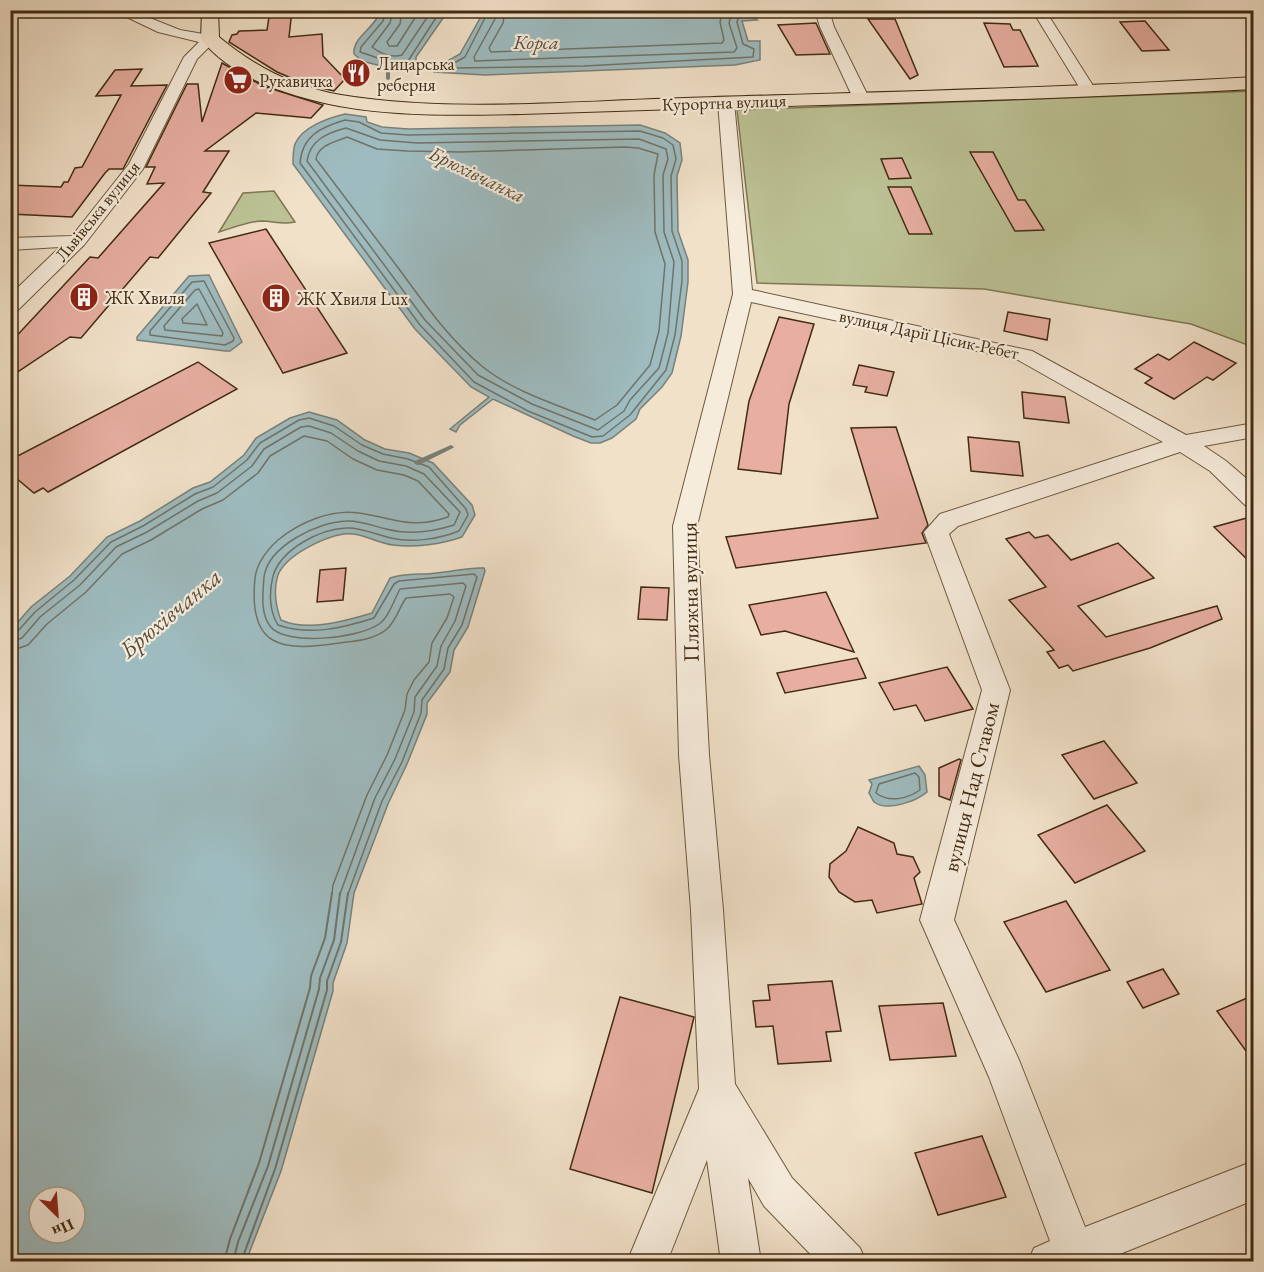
<svg xmlns="http://www.w3.org/2000/svg" width="1264" height="1272" font-family="'EB Garamond',serif">
<rect width="100%" height="100%" fill="#f1e1c9"/>
<filter id="stains"><feTurbulence type="fractalNoise" baseFrequency=".00333" numOctaves="4"/><feColorMatrix values="0 0 0 0 .2 0 0 0 0 .09 0 0 0 0 .02 0 0 0 .5 -.17"/></filter>
<radialGradient id="worn" r=".72"><stop offset=".6" stop-color="#630" stop-opacity="0"/><stop offset="1" stop-color="#630" stop-opacity=".3"/></radialGradient>
<g fill="#bcc295" stroke="#7f7653" stroke-width="1.5">
<path d="M1253,91V347L1191,324L984,289L757,283L737,110Z"/>
<path d="M274,191L295,222C281,225 275,221 261,221C247,222 232,228 219,232L243,193Z"/>
</g>
<g fill="#9ebbbf" stroke="#798179" stroke-width="1.5" fill-rule="evenodd">
<path d="M380,11H448L416,57V63L400,71L362,61L354,54C352,37 376,28 380,11Z"/>
<path d="M486,11L489,12L500,10L742,11L757,20L742,21L748,41H760V60L735,65L485,75L434,72L437,67L460,54L483,13Z"/>
<path d="M345,114L366,117L367,122L382,127L408,129L640,125L665,133L680,143L682,160L677,176L678,231L688,260V282L681,336L672,373L662,387L640,409L636,419L612,438L600,443H591L573,436L493,399L460,425L456,432L450,429L489,397L471,387L415,329L293,164C293,158 293,150 295,144C302,127 328,118 345,114Z"/>
<path d="M209,275L242,342L230,351H225L137,340V337L189,276Z"/>
<path d="M309,412L337,420L365,440L385,449L409,453L433,463L472,505L475,515L462,537C442,544 415,548 393,545C376,543 362,532 344,534C324,537 286,555 278,575C273,589 276,608 281,620C307,632 346,621 372,613L390,578C405,573 421,575 437,573C452,572 468,567 484,568L485,571L468,627L454,650L450,672L427,703V714L407,764L388,804L354,893L347,943L333,983V991L281,1171L246,1261H11V630L31,607L70,576L107,537L140,521L193,488L210,482L244,455L256,438L290,418ZM39,1197H75V1233H39Z"/>
<path d="M919,766L925,775L927,792C917,801 887,812 874,802C872,799 871,796 869,793L872,784L869,780Z"/>
</g>
<g fill="none" stroke-linecap="round" stroke-linejoin="round">
<g stroke="#707368" stroke-width="1.5">
<path d="M386,10L383,21L361,47L360,52L399,65L408,61L441,10"/>
<path d="M393,10L390,23L372,47C381,54 391,58 402,55L432,10"/>
<path d="M402,10L400,24L387,42L389,46H397L420,10"/>
<path d="M489,10L465,57L454,63V68L584,66L753,57L754,49L743,44L737,22L741,10"/>
<path d="M496,10L495,19L474,57L475,61L734,52L737,48L729,23L733,10"/>
<path d="M505,10L503,23L489,48L491,52L722,43L724,40L720,22L723,10"/>
<path d="M345,120L359,122L381,133L408,135L640,131L663,138L673,145L676,159L671,176L672,231L682,261V281L675,335L666,370L630,415L603,436L592,437L528,411L474,382L420,325L300,163C302,136 321,127 345,120Z"/>
<path d="M346,128L380,140L417,143L639,139L666,149L668,159L663,175L664,232L674,262L668,333L659,368L630,400L624,411L598,430L532,404L478,375L425,320L307,161C310,140 327,133 346,128Z"/>
<path d="M347,137L377,149L407,151L460,152L624,147L638,148L658,154L654,175L655,232L665,264L659,331L650,365L617,405L595,420C558,405 514,392 483,367C451,341 426,306 402,273C373,235 345,197 316,159C318,145 335,142 347,137Z"/>
<path d="M204,281L234,338L233,341L225,345L150,335V331L192,282Z"/>
<path d="M199,289L223,333L222,336L165,330L164,326L195,290Z"/>
<path d="M197,304L207,325L183,323L182,319Z"/>
<path d="M10,634L17,632L35,612L74,580L111,542L143,526L195,494L213,487L247,460L260,443L299,420L309,418L334,426L362,445L383,454L408,459L429,467L466,509L468,515L459,531C439,539 413,543 391,538C376,535 362,527 346,528C320,529 281,549 273,576C269,592 269,611 278,625C310,636 343,628 374,618L394,584L399,581L474,574L477,577L462,625L448,648L444,669L422,700L421,713L402,762L382,801L348,894"/>
<path d="M10,642L22,638L40,617L80,585L116,547L147,532L198,501L217,493L252,466L264,449L301,427L309,426L331,433L358,451L379,461L406,466L424,474L460,512L454,525C432,532 409,535 386,529C373,526 360,520 346,521C318,522 268,546 264,577C263,592 260,613 270,626C285,647 360,638 379,624C389,617 394,600 400,589L463,583L466,586L455,621L441,646L437,666L415,697L414,712L395,759L375,798L340,894"/>
<path d="M10,651L28,645L47,624L86,592L122,554L151,540L202,509L223,500L258,473L270,456L304,436L327,441L353,459L377,470L404,475L418,481L449,514L448,517C411,530 394,518 359,513C331,509 300,522 278,540C267,550 257,562 255,578C248,647 280,652 339,643C355,641 374,640 387,629C396,621 399,608 406,598L450,594L454,597L447,618L432,643L429,662L414,680L407,694L405,710L387,755L367,795L333,885L332,894"/>
<path d="M915,773L919,777L920,790C907,799 889,803 876,793L879,784Z"/>
</g>
<g stroke="#707368" stroke-width="2">
<path d="M224,1262L230,1239L259,1163L310,988L311,976L325,938L332,893"/>
<path d="M233,1262L238,1242L268,1166L319,989L320,978L334,940L340,893"/>
<path d="M241,1262L275,1169L327,990V981L341,942L348,893"/>
</g>
<g fill="#798179" fill-rule="evenodd">
<path d="M385,58L388,59L386,63L390,72V79L388,80L386,79V72L382,63Z"/>
<path d="M451,445L454,447L453,448L419,465H417L414,463L415,461Z"/>
</g>
</g>
<g fill="#e7aea1" stroke="#422b11" stroke-width="1.5">
<path d="M270,10H292L289,37L322,34L323,56L345,79L334,91L308,85L277,72L229,42L232,35L237,34L239,31L267,30Z"/>
<path d="M868,19H895L918,75L910,79Z"/>
<path d="M1145,21L1169,50L1142,51L1120,22Z"/>
<path d="M816,23L830,54L796,55L778,25Z"/>
<path d="M984,23L1010,24L1013,30H1020L1038,66L1004,67Z"/>
<path d="M222,63L263,86L323,105L311,118L256,113L205,151H229L203,192L211,193L158,258L150,257L81,338L70,337L10,377V343L90,257L98,258L164,183L147,184L155,167H146L187,84H198L202,122Z"/>
<path d="M142,69L131,86L167,85L123,169H109L105,173L72,217L10,214V185L61,187L64,182H68L75,168L82,167L121,95L96,96L115,70Z"/>
<path d="M970,152H993L1018,200H1025L1044,230L1015,231Z"/>
<path d="M902,158L911,178L889,179L881,159Z"/>
<path d="M888,187H911L932,234H909Z"/>
<path d="M266,229L347,353L283,373L209,243Z"/>
<path d="M1008,312L1050,319L1047,340L1004,331Z"/>
<path d="M779,317L814,324L789,404L781,474L738,469L749,401Z"/>
<path d="M1194,342L1236,363L1213,380L1207,377L1174,399L1145,383L1152,378L1135,369L1158,354L1169,360Z"/>
<path d="M198,362L237,389L48,492L43,488L34,493L10,473V460Z"/>
<path d="M859,365L894,372L887,396L865,392L867,387L853,385Z"/>
<path d="M1022,392L1065,397L1069,423L1024,418Z"/>
<path d="M896,427L928,525L922,533L926,543L736,568L726,537L878,518L851,428Z"/>
<path d="M968,437L1019,442L1023,476L971,471Z"/>
<path d="M1254,516V566L1214,527Z"/>
<path d="M1029,532L1035,538L1048,535L1071,560L1118,543L1154,578L1078,606L1106,637L1217,606L1222,619L1150,648L1073,671L1068,665L1059,668L1047,652L1054,650L1009,600L1046,587L1006,539Z"/>
<path d="M346,568L343,600L317,602L320,570Z"/>
<path d="M641,587L669,588L667,620L638,619Z"/>
<path d="M826,592L854,652L785,631L761,635L749,605Z"/>
<path d="M857,658L866,678L785,693L777,673Z"/>
<path d="M947,667L973,709L925,721L916,705L894,710L879,683Z"/>
<path d="M1104,741L1137,783L1094,799L1062,755Z"/>
<path d="M959,759L961,760L950,800L939,796V768Z"/>
<path d="M1107,805L1145,851L1075,883L1038,835Z"/>
<path d="M858,827L894,843L897,854L913,857L920,872L914,878L922,904L877,913L872,900L855,902L839,892L829,877L830,864L846,851Z"/>
<path d="M1066,901L1110,970L1046,992L1004,922Z"/>
<path d="M1163,969L1179,994L1143,1008L1127,982Z"/>
<path d="M832,981L841,1031L826,1032L831,1061L778,1064L773,1026L756,1027L753,1001L770,1000L768,985Z"/>
<path d="M1254,995V1062L1217,1011Z"/>
<path d="M620,997L694,1017L652,1193L570,1169Z"/>
<path d="M943,1003L956,1056L890,1060L879,1006Z"/>
<path d="M982,1136L1006,1197L938,1215L915,1153Z"/>
</g>
<g fill="none" stroke-linecap="round" stroke-linejoin="round">
<g stroke="#6e583f" stroke-width="2">
<g id="minor">
<path d="M112,10H130L180,30L215,36L217,39L197,59L143,169L84,245L17,311L10,313V295L60,247L10,250V238L72,236L129,164L184,57L199,42L158,32Z"/>
<path d="M815,10H829L834,27L869,98L866,101L861,103L853,98L820,27Z"/>
<path d="M1032,10H1045L1097,92L1094,95H1084Z"/>
<path d="M726,97L734,102L752,290L1032,351L1186,435L1254,423V437L1204,446L1226,461L1254,485V507L1245,505L1210,471L1180,452L958,526L949,534L1010,690L954,920L1019,1060L1085,1227L1254,1161V1200L1100,1262H1028L1034,1248L1050,1241L989,1077L920,920L982,690L924,532L940,514L1163,442L1018,360L751,302L697,526L709,755L723,910L735,1084L792,1178L860,1248L866,1262H818L764,1206L748,1178L761,1262H721L707,1160L667,1262H627L699,1089L691,910L679,755L673,526L733,294L718,102Z"/>
</g>
</g>
<g stroke="#422b11" stroke-width="2">
<path id="major" d="M202,10H218L219,37C255,67 294,87 341,95C449,113 574,101 684,98C874,92 1064,88 1254,77V89C1062,99 870,104 678,109C626,111 574,112 522,114C461,115 399,117 339,106C292,97 232,79 201,39Z"/>
</g>
<use href="#minor" fill="#f6ecdc" fill-rule="evenodd"/>
<use href="#major" fill="#f1e1c9" fill-rule="evenodd"/>
</g>
<defs>
<g id="restaurant-disc" transform="scale(1.5)"><circle r="9.5" fill="#8f2418" stroke="#f6ecdc"/><path d="M-5-6h1v4h1v-4h1v4h1v-4h1v5L-1.5 .5V6h-2V.5L-5-1ZM5-6V6H3V1.5H1.5Q1.5-4 5-6Z" fill="#fff"/></g>
<g id="supermarket-disc" transform="scale(1.5)"><circle r="9.5" fill="#8f2418" stroke="#f6ecdc"/><path d="M-6-5.5h2.5l.6 2H6L4.5 2H-2.5L-4.4-4H-6ZM-1.5 3.2a1.3 1.3 0 1 0 .1 0ZM3 3.2a1.3 1.3 0 1 0 .1 0Z" fill="#fff"/></g>
<g id="building-disc" transform="scale(1.5)"><circle r="9.5" fill="#8f2418" stroke="#f6ecdc"/><path d="M-4-6H4V6H1V3H-1V6H-4ZM-2.5-4.3h1.7v1.8h-1.7ZM.8-4.3h1.7v1.8H.8ZM-2.5-1h1.7V.8h-1.7ZM.8-1h1.7V.8H.8Z" fill="#fff"/></g>
</defs>
<g fill-rule="evenodd">
<use href="#restaurant-disc" x="356" y="73"/>
<use href="#supermarket-disc" x="238" y="80"/>
<use href="#building-disc" x="84" y="297"/>
<use href="#building-disc" x="276" y="298"/>
</g>
<g text-anchor="middle" dominant-baseline="central" stroke-width="4.5" stroke-linejoin="round" paint-order="stroke">
<g font-size="18" fill="#422b11" stroke="#f6ecdc" text-anchor="start">
<text x="377" y="63">Лицарська<tspan x="377" dy="21">реберня</tspan></text>
<text x="259" y="80">Рукавичка</text>
<text x="105" y="297">ЖК Хвиля</text>
<text x="297" y="298">ЖК Хвиля Lux</text>
</g>
<g font-size="18" fill="#422b11" stroke="#f6ecdc">
<text transform="translate(724 102) rotate(-2)">Курортна вулиця</text>
<text transform="translate(97 211) rotate(-51)">Львівська вулиця</text>
<text transform="translate(929 334) rotate(12)">вулиця Дарії Цісик-Ребет</text>
</g>
<g font-size="20" font-style="italic" fill="#594f3c" stroke="#f6ecdc">
<text x="536" y="42">Корса</text>
<text transform="translate(477 174) rotate(26)">Брюхівчанка</text>
</g>
<g font-size="22" fill="#422b11" stroke="#f6ecdc">
<text transform="translate(690 592) rotate(-91)">Пляжна вулиця</text>
<text transform="translate(971 787) rotate(-76)">вулиця Над Ставом</text>
</g>
<g font-size="24" font-style="italic" fill="#594f3c" stroke="#f6ecdc">
<text transform="translate(170 613) rotate(-40)">Брюхівчанка</text>
</g>
</g>
<rect width="1264" height="1272" fill="none" stroke="#f1e1c9" stroke-width="36"/>
<rect x="12" y="12" width="1240" height="1248" fill="none" stroke="#422b11" stroke-width="3"/>
<rect x="18" y="18" width="1228" height="1236" fill="none" stroke="#422b11" stroke-width="1.5"/>
<g transform="translate(57 1215) rotate(155)"><circle r="28" fill="#f6ecdc" stroke="#ae9f8b" stroke-width="1.5"/>
<path d="M0-4.5L10 22L0 15L-10 22Z" fill="#8f2418"/>
<text y="-9" font-size="16" font-weight="bold" text-anchor="middle" fill="#422b11">Пн</text>
</g>
<rect width="100%" height="100%" filter="url(#stains)"/>
<rect width="100%" height="100%" fill="url(#worn)"/>
</svg>
